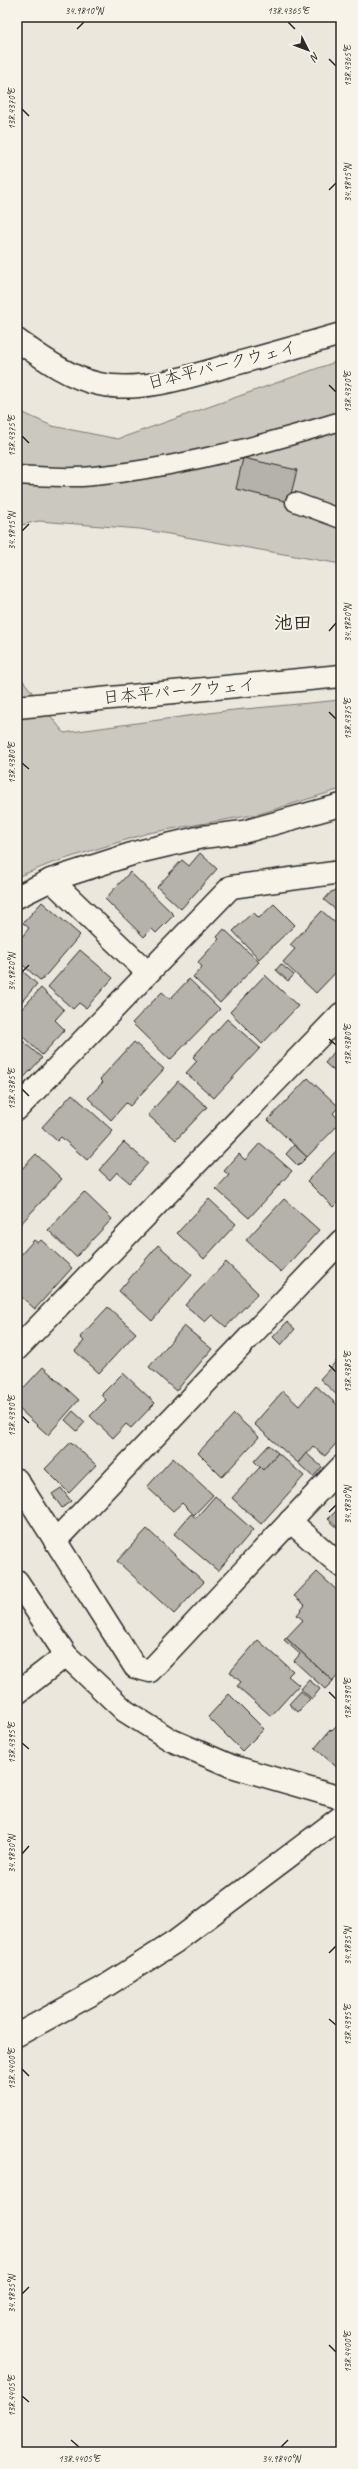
<svg xmlns="http://www.w3.org/2000/svg" width="358" height="2469" font-family="Caveat,'Klee One',sans-serif">
<rect width="100%" height="100%" fill="#ebe7dd"/>
<filter id="ink" filterUnits="userSpaceOnUse"><feTurbulence type="fractalNoise" baseFrequency=".025" numOctaves="2"/><feDisplacementMap in="SourceGraphic" scale="8" xChannelSelector="R" yChannelSelector="G"/><feConvolveMatrix kernelMatrix="1 2 1 2 8 2 1 2 1" color-interpolation-filters="sRGB"/></filter>
<g filter="url(#ink)">
<g fill="#cbc8bf" stroke="#7b7a75">
<path d="M341,360V564L140,529L39,521L17,526V410L52,426L118,439Z"/>
<path d="M17,673L64,733L224,711L341,700V789L259,814L148,833L52,863L17,877Z"/>
</g>
<g fill="#b5b2ab" stroke="#2b2b2b">
<path d="M243,458L297,470L289,502L236,489Z"/>
<path d="M200,853L217,869L181,909L157,887L182,860L189,866Z"/>
<path d="M130,872L174,915L156,933L152,929L144,937L105,899Z"/>
<path d="M341,889V914L324,900L331,892Z"/>
<path d="M42,902L80,935L41,981L17,960V943L29,928L23,923Z"/>
<path d="M274,904L295,925L259,959L233,931L253,912L259,918Z"/>
<path d="M322,911L339,926L336,929L341,934V967L316,993L283,962L295,949L290,945Z"/>
<path d="M224,929L259,962L220,1003L193,977L202,967L198,962L219,939L217,937Z"/>
<path d="M80,950L113,978L86,1008L79,1003L73,1009L48,987Z"/>
<path d="M281,964L294,975L288,981L276,970Z"/>
<path d="M17,966L37,984L17,1007Z"/>
<path d="M265,975L298,1006L262,1044L230,1012Z"/>
<path d="M189,979L220,1009L170,1060L132,1023L162,992L170,999Z"/>
<path d="M41,988L64,1010L55,1020L65,1030L42,1055L17,1031V1014Z"/>
<path d="M227,1019L260,1048L214,1098L186,1073L197,1061L193,1057Z"/>
<path d="M17,1036L42,1058L17,1085Z"/>
<path d="M134,1042L164,1069L130,1106L126,1103L111,1120L88,1098L103,1082L100,1079Z"/>
<path d="M341,1044V1077L325,1063Z"/>
<path d="M308,1078L339,1107L333,1113L341,1122L307,1157L268,1120Z"/>
<path d="M178,1081L207,1107L176,1140L148,1115Z"/>
<path d="M72,1094L113,1131L87,1160L61,1137L57,1141L42,1127Z"/>
<path d="M124,1142L148,1163L130,1183L117,1172L110,1180L99,1170Z"/>
<path d="M260,1143L292,1171L249,1218L216,1189L229,1175L224,1171L239,1154L245,1160Z"/>
<path d="M294,1145L307,1157L298,1166L286,1154Z"/>
<path d="M341,1146V1199L333,1207L307,1181Z"/>
<path d="M36,1154L62,1179L17,1228V1174Z"/>
<path d="M84,1192L112,1219L76,1257L48,1230Z"/>
<path d="M209,1199L236,1224L204,1259L177,1233Z"/>
<path d="M284,1199L319,1230L281,1272L246,1240Z"/>
<path d="M34,1240L38,1243L41,1240L72,1268L35,1309L17,1293V1259Z"/>
<path d="M158,1245L192,1275L152,1321L119,1291Z"/>
<path d="M226,1262L258,1293L226,1327L212,1315L205,1322L185,1305Z"/>
<path d="M108,1307L136,1333L99,1373L75,1351L84,1341L80,1337Z"/>
<path d="M287,1322L295,1329L281,1345L273,1337Z"/>
<path d="M184,1326L212,1349L176,1391L149,1367Z"/>
<path d="M341,1356V1399L320,1379Z"/>
<path d="M43,1367L79,1400L48,1435L17,1407V1395Z"/>
<path d="M123,1373L155,1403L131,1428L126,1424L113,1438L90,1416L106,1400L101,1395Z"/>
<path d="M316,1386L341,1408V1438L325,1456L313,1446L298,1463L254,1424L283,1391L299,1406Z"/>
<path d="M73,1411L85,1422L77,1431L65,1420Z"/>
<path d="M234,1414L259,1437L222,1477L198,1453Z"/>
<path d="M71,1442L96,1465L69,1493L45,1469Z"/>
<path d="M269,1445L278,1453L263,1470L254,1461Z"/>
<path d="M278,1453L304,1476L261,1524L232,1498L260,1467L263,1470Z"/>
<path d="M306,1453L322,1467L313,1477L298,1463Z"/>
<path d="M173,1458L213,1495L194,1515L182,1503L173,1511L147,1487Z"/>
<path d="M61,1488L71,1501L62,1508L52,1494Z"/>
<path d="M215,1496L253,1530L218,1571L174,1534L191,1514L196,1518Z"/>
<path d="M341,1506V1531L328,1519Z"/>
<path d="M147,1529L204,1582L174,1614L117,1561Z"/>
<path d="M317,1572L341,1594V1672L333,1681L286,1638L303,1620L297,1615L305,1605L294,1596Z"/>
<path d="M286,1638L333,1681L325,1689L294,1661L300,1654L284,1640Z"/>
<path d="M258,1640L293,1671L288,1676L299,1685L271,1716L237,1686L241,1682L230,1672Z"/>
<path d="M309,1680L320,1689L312,1699L301,1689Z"/>
<path d="M301,1691L310,1699L298,1712L289,1704Z"/>
<path d="M229,1694L264,1729L242,1751L208,1717Z"/>
<path d="M341,1721V1771L315,1748L330,1730L331,1731Z"/>
</g>
<g fill="none" stroke-linecap="round" stroke-linejoin="round">
<g stroke="#2b2b2b" stroke-width="21">
<g id="lane">
<path d="M17,475C42,476 68,479 93,476C177,468 261,445 341,421"/>
<path d="M295,502L341,519"/>
</g>
</g>
<g stroke="#2b2b2b" stroke-width="25">
<g id="street">
<path d="M51,880L138,852L202,837L243,832L341,805"/>
<path d="M17,897L51,880L148,973"/>
<path d="M17,1109L231,887L341,872"/>
<path d="M17,1349L341,1014"/>
<path d="M17,1480L135,1667L150,1671L341,1467"/>
<path d="M290,1521L341,1566"/>
<path d="M55,1541L341,1241"/>
<path d="M17,1581L66,1655L125,1711L171,1740L231,1766L341,1798"/>
<path d="M17,1693L66,1655"/>
<path d="M17,2035L101,1989L175,1942L341,1817"/>
</g>
</g>
<g stroke="#2b2b2b" stroke-width="25">
<g id="secondary">
<path d="M17,340C41,357 69,378 99,384C140,393 188,377 227,366C265,356 303,345 341,334"/>
<path d="M17,707L341,676"/>
</g>
</g>
<use href="#lane" stroke="#f7f3e8" stroke-width="18"/>
<use href="#street" stroke="#f7f3e8" stroke-width="22"/>
<use href="#secondary" stroke="#f7f3e8" stroke-width="22"/>
</g>
</g>
<path fill="none" stroke="#2b2b2b" stroke-width="1.5" d="M288,22L295,29M77,29L84,22M329,59L336,66M22,109L29,116M329,190L336,183M329,385L336,392M22,436L29,443M22,531L29,524M329,631L336,623M329,712L336,719M22,763L29,769M22,972L29,965M329,1039L336,1045M22,1089L29,1096M329,1365L336,1372M22,1416L29,1423M329,1512L336,1505M329,1692L336,1699M22,1743L29,1749M22,1854L29,1846M329,1953L336,1946M329,2019L336,2025M22,2069L29,2076M22,2294L29,2287M329,2345L336,2352M22,2396L29,2402M71,2440L79,2447M281,2447L288,2440"/>
<g text-anchor="middle" dominant-baseline="central" stroke-width="4" stroke-linejoin="round" paint-order="stroke">
<g font-size="17" fill="#2b2b2b" stroke="#f7f3e8">
<text transform="translate(222 365) rotate(-14)">日本平パークウェイ</text>
<text transform="translate(179 691) rotate(-5)">日本平パークウェイ</text>
</g>
<g font-size="19" font-weight="bold" fill="#2b2b2b" stroke="#f7f3e8">
<text x="293" y="623">池田</text>
</g>
</g>
<rect width="358" height="2469" fill="none" stroke="#f7f3e8" stroke-width="44"/>
<g transform="translate(308 50) rotate(132)" stroke="#f7f3e8" stroke-width="3" paint-order="stroke">
<path d="M0-3L7 15L0 10L-7 15Z" fill="#2b2b2b"/>
<text y="-6" font-size="11" font-weight="bold" text-anchor="middle" fill="#2b2b2b">N</text>
</g>
<rect x="22" y="22" width="314" height="2425" fill="none" stroke="#2b2b2b" stroke-width="1.5"/>
<g font-size="10" text-anchor="middle" fill="#2b2b2b">
<text x="84" y="14">34.9810°N</text>
<text x="288" y="14">138.4365°E</text>
<text transform="translate(347 66) rotate(-90)" y="4">138.4365°E</text>
<text transform="translate(11 109) rotate(-90)" y="4">138.4370°E</text>
<text transform="translate(347 183) rotate(-90)" y="4">34.9815°N</text>
<text transform="translate(347 392) rotate(-90)" y="4">138.4370°E</text>
<text transform="translate(11 436) rotate(-90)" y="4">138.4375°E</text>
<text transform="translate(11 531) rotate(-90)" y="4">34.9815°N</text>
<text transform="translate(347 623) rotate(-90)" y="4">34.9820°N</text>
<text transform="translate(347 719) rotate(-90)" y="4">138.4375°E</text>
<text transform="translate(11 763) rotate(-90)" y="4">138.4380°E</text>
<text transform="translate(11 972) rotate(-90)" y="4">34.9820°N</text>
<text transform="translate(347 1045) rotate(-90)" y="4">138.4380°E</text>
<text transform="translate(11 1089) rotate(-90)" y="4">138.4385°E</text>
<text transform="translate(347 1372) rotate(-90)" y="4">138.4385°E</text>
<text transform="translate(11 1416) rotate(-90)" y="4">138.4390°E</text>
<text transform="translate(347 1505) rotate(-90)" y="4">34.9830°N</text>
<text transform="translate(347 1699) rotate(-90)" y="4">138.4390°E</text>
<text transform="translate(11 1743) rotate(-90)" y="4">138.4395°E</text>
<text transform="translate(11 1854) rotate(-90)" y="4">34.9830°N</text>
<text transform="translate(347 1946) rotate(-90)" y="4">34.9835°N</text>
<text transform="translate(347 2025) rotate(-90)" y="4">138.4395°E</text>
<text transform="translate(11 2069) rotate(-90)" y="4">138.4400°E</text>
<text transform="translate(11 2294) rotate(-90)" y="4">34.9835°N</text>
<text transform="translate(347 2352) rotate(-90)" y="4">138.4400°E</text>
<text transform="translate(11 2396) rotate(-90)" y="4">138.4405°E</text>
<text x="79" y="2462">138.4405°E</text>
<text x="281" y="2462">34.9840°N</text>
</g>
</svg>
